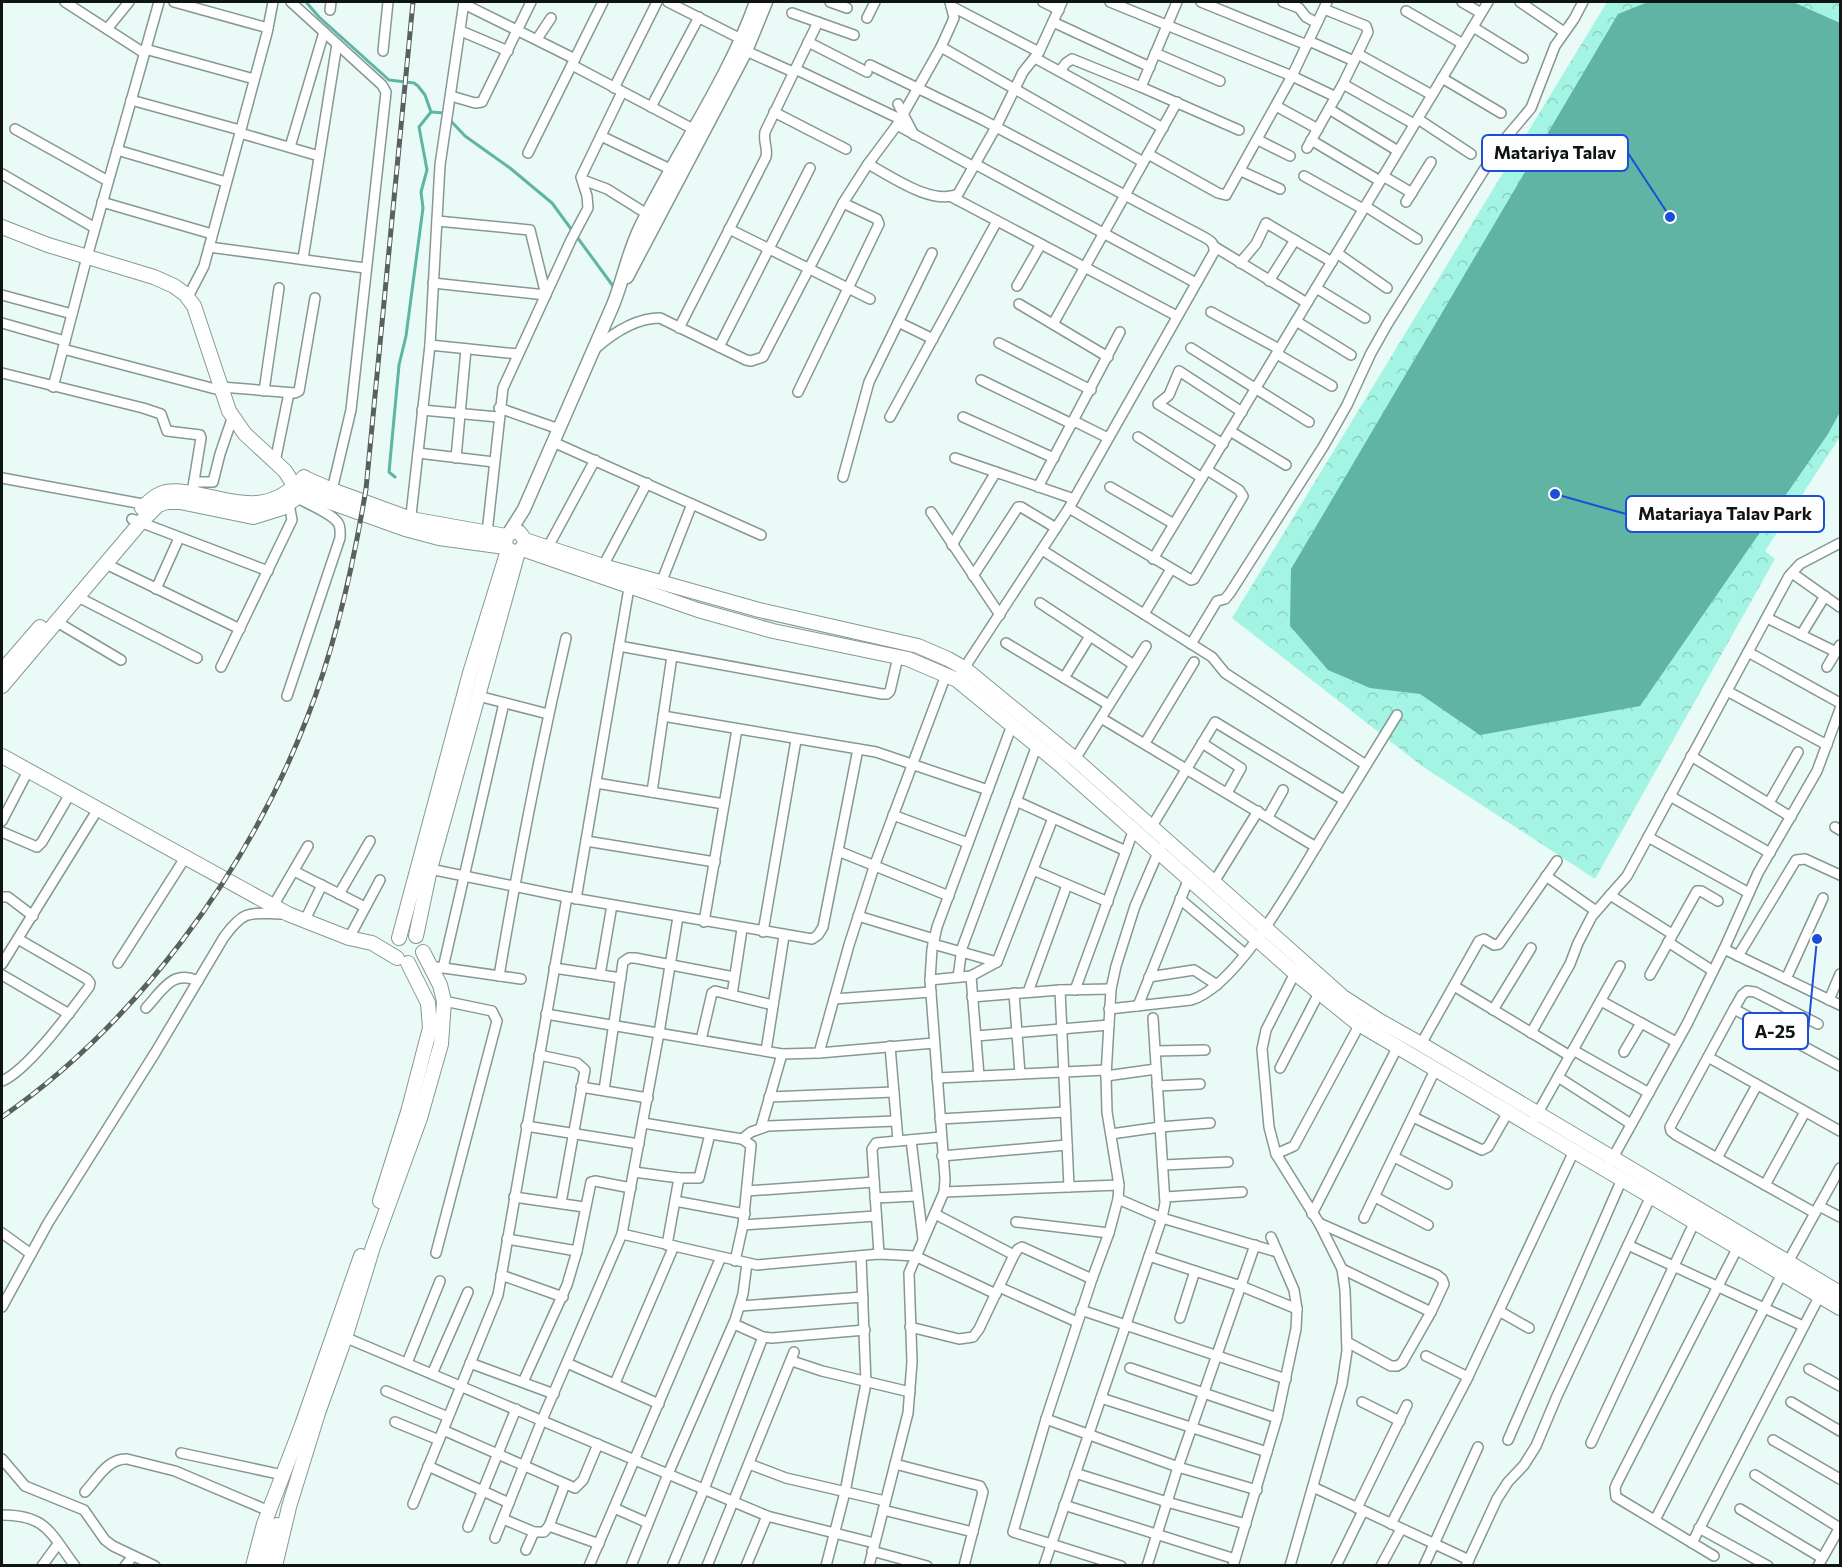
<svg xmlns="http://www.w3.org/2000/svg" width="1842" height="1567" font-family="Commissioner,sans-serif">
<defs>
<pattern id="park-crowns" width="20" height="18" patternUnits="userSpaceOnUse" patternTransform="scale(1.5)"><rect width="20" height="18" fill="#a4f4e4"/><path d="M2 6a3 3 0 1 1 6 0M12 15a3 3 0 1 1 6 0" fill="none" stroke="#8cd0c3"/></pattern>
</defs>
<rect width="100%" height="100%" fill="#eafbf7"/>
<path fill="url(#park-crowns)" d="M1607,2H1840V437L1765,551L1775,559L1595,879L1422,766L1232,618Z"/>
<path fill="#5fb4a4" d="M1648,2H1793L1840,23V412L1828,434L1640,706L1480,735L1420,694L1370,688L1328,670L1290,626L1291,569L1618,14Z"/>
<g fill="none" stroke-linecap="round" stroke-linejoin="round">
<g stroke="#5fb4a4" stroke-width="3">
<path d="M306,2L319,17L389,80L414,83L418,86L425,95L431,112L419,127L427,170L421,192L423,208L406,336L399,365L389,472L395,477"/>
<path d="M432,112L443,113L445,115"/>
<path d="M450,120L465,136L510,168L552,203L613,286"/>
</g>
<g stroke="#879793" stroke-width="12">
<g id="minor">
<path d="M65,2L144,53"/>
<path d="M174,2L268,28"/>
<path d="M291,2L382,85L386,92L351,410L332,490"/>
<path d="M668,2L741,39"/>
<path d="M830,2L847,8"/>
<path d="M1043,2L1059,10"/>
<path d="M1110,2L1292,76L1336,97"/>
<path d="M1201,2L1307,45"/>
<path d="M1283,2L1299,8L1306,17L1317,23"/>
<path d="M1462,2L1481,13"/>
<path d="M1520,2L1564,32"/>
<path d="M464,4L575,59"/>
<path d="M951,6L1039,52"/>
<path d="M330,10L331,2"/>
<path d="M1406,11L1463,44"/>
<path d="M792,13L854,35"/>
<path d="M867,18L875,2"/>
<path d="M1053,22L1150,67"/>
<path d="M1473,27L1523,58"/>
<path d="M107,29L129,2"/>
<path d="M461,31L508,51"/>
<path d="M537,39L551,18"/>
<path d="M1309,41L1354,61"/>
<path d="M808,42L867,72"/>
<path d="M941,47L1143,162"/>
<path d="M145,49L254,79"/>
<path d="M383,51L388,2"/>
<path d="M746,51L793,72"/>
<path d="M1155,53L1220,81"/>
<path d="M1358,54L1432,95"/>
<path d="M1035,58L1163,128"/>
<path d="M572,65L693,129"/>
<path d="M870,65L981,119L1202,236C1210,240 1215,243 1214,252L1069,508L961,673"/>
<path d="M795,69L900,119"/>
<path d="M1060,71L1066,63L1072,59L1141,87L1239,130"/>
<path d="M1442,78L1501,113"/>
<path d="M1343,84L1414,124"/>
<path d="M1141,87L1177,2"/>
<path d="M614,88L657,2"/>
<path d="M451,96L475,103L482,102L531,2"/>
<path d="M131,100L240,130"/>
<path d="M898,104L914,135"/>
<path d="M1276,106L1318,129"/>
<path d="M651,107L699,17"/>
<path d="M1329,109L1398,151"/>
<path d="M774,112L846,149"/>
<path d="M1418,119L1471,154"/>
<path d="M897,125L974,167"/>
<path d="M15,129L108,181"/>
<path d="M240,133L319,156"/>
<path d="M601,136L670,169"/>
<path d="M1258,140L1290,156"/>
<path d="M1311,140L1380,181"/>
<path d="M290,147L324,32"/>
<path d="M1307,148L1343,84L1368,32L1366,26L1324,9"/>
<path d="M117,150L226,182"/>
<path d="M528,153L603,2"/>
<path d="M1148,154L1218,193L1226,195L1292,76L1327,2"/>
<path d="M868,164C891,176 932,206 958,194L996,127L1023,72L1039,52L1062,2"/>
<path d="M975,164L1196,283"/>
<path d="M1241,171L1280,189"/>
<path d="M2,174L95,228"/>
<path d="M1304,176L1363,209"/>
<path d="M1383,176L1412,193"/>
<path d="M583,180L607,189L647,214"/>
<path d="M950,196L1177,316"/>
<path d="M102,202L212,234"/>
<path d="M1406,202L1431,162"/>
<path d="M1365,206L1417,239"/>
<path d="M729,229L870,299"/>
<path d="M209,247L365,268"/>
<path d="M1215,247L1307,303"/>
<path d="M1337,253L1387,288"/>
<path d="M303,259L337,44"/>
<path d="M1240,263L1256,244L1266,223L1332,262"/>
<path d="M1269,281L1295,240"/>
<path d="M433,283L546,295L530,230L437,221"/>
<path d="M1017,286L1041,244"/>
<path d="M1316,288L1365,318"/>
<path d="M2,295L72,314"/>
<path d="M188,297L204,266L267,33L273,2"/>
<path d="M1019,304L1108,357"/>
<path d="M1211,312L1279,349"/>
<path d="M1296,321L1351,355"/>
<path d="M898,322L933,339"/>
<path d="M2,323L65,341"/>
<path d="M1053,324L1177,102"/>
<path d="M679,328L766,157C768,148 763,141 765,132L818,22"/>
<path d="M999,343L1091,390"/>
<path d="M430,345L518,354"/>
<path d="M719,347L810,168"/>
<path d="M1191,348L1309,422"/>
<path d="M63,349L223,391"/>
<path d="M595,349C613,333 635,318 660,318L746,360L751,361L763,357L843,203L868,164L897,125L941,47L954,18L950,2"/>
<path d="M1277,354L1332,386"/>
<path d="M2,373L143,408L161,414L167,431L200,435L201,438L192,493"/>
<path d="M981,380L1072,424"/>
<path d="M53,387L87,257L159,2"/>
<path d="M221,387L295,393L299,391L315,298"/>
<path d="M264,391L279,288"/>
<path d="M798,392L879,224L877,219L843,203"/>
<path d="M499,408L559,429"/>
<path d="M422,410L498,417"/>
<path d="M890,417L997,221"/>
<path d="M963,417L1054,458"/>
<path d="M1074,421L1108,438"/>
<path d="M1230,431L1286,465"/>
<path d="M1138,437L1202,478"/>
<path d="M553,442L761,535"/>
<path d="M1223,444L1158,404L1169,395L1179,371L1242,412"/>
<path d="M418,453L494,462"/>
<path d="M456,458L466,349"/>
<path d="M955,458L1074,499"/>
<path d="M275,462L289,393"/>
<path d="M843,477L869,382L932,253"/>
<path d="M2,478L148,505"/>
<path d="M194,482H213L220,454L233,416"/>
<path d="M1038,487L1120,332"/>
<path d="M1110,487L1174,524"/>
<path d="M1069,508L1191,580L1194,579L1243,496L1239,490L1207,470"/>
<path d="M931,512L1000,615"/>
<path d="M132,519L268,571"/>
<path d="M410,524L430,345L440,165L464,2"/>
<path d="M487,533L503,388L571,240L588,208L587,196L581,177L622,92"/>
<path d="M952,545L996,472"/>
<path d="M548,547L595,460"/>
<path d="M1042,550L1212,657L1225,673L1366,765"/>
<path d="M1153,559L1488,2"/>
<path d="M106,564L240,629"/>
<path d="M603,566L647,483"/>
<path d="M1792,573L1840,607"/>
<path d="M973,576L1018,507H1021L1056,528"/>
<path d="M661,583L692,504"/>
<path d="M156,589L179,538"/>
<path d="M78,597L197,658"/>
<path d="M1040,603L1134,665"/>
<path d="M1144,614L1171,569"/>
<path d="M1767,618L1836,652"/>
<path d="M57,622L121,660"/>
<path d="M1801,635L1825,596"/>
<path d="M1006,643L1109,705"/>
<path d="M1191,644L1217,601L1225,599L1230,593L1323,447L1347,405L1371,353L1388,323L1499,146L1531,108L1555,46L1574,19L1583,2"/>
<path d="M619,646L882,694H887L890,691L898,657"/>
<path d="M1748,652L1840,703"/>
<path d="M221,667L292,520L289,504"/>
<path d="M1827,667L1840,645"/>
<path d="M1064,678L1090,636"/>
<path d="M1727,691L1827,745"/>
<path d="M287,696L340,538C340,533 341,527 338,523C332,513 305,503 294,496"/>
<path d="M478,696L548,714"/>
<path d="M663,716L876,752L988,790"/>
<path d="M1101,718L1316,847"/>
<path d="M1145,743L1194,662"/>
<path d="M1202,743L1241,768L1227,793"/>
<path d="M1691,756L1791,817"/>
<path d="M1075,759L1146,646"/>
<path d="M596,783L724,804"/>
<path d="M652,792L672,656"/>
<path d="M1670,796L1770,853"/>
<path d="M1016,801L1126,851"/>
<path d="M1769,803L1798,752"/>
<path d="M893,815L968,843"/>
<path d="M1268,817L1283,790"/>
<path d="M2,821L28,771"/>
<path d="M1152,826L1215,722L1344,800"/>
<path d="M1835,827L1840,830"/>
<path d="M2,832L37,847L42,842L70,794"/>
<path d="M1648,837L1749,893"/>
<path d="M586,841L715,862"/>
<path d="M838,851L949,896"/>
<path d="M430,869L567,897L812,939L818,935L823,927L858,749"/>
<path d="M1033,870L1108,902"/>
<path d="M294,871L365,907"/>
<path d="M1546,876L1596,911"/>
<path d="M1214,882L1258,811"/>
<path d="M339,894L370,841"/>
<path d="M1610,895L1672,934"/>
<path d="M2,897H8L33,916"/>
<path d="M576,899L630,582"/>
<path d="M1180,899L1245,954"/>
<path d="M273,906L308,846"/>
<path d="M858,916L934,939"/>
<path d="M304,922L322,885"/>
<path d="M704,922L737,729"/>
<path d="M763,932L796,740"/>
<path d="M349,938L380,880"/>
<path d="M1668,942L1713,971"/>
<path d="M933,944L997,962"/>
<path d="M1724,949L1840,1005"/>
<path d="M1738,956L1796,860L1805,859L1840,875"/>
<path d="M118,963L185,858"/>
<path d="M2,964L98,809"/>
<path d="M437,967L521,979"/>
<path d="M443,968L504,703"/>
<path d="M554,968L621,978"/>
<path d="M2,975L69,1014"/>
<path d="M600,975L612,905"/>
<path d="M1650,975L1697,891H1701L1718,901"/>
<path d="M499,976C518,863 540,750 566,638"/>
<path d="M971,976L979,1076"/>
<path d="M958,977L962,948L1037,745"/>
<path d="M1149,977L1194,970L1217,985"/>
<path d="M1786,979L1823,898"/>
<path d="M930,980L971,976L997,962L1053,818"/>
<path d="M1454,986L1570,1056"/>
<path d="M1060,990L1069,1187"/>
<path d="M1075,990L1134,829"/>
<path d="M1028,992L1067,885"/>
<path d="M1014,993L1020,1074"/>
<path d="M732,995L742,929"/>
<path d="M972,997L1060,990L1111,989"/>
<path d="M834,999L931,992"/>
<path d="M1829,1000L1840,974"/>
<path d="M1601,1001L1676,1042"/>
<path d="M1138,1006L1189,878"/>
<path d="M146,1008C162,991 172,969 198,981"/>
<path d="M1109,1009L1191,1000C1239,986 1298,875 1325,832C1349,793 1373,754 1397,715"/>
<path d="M1734,1009L1840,1066"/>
<path d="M1493,1010L1531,948"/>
<path d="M546,1014L782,1054L819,1053L934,1043"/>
<path d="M1531,1033L1570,964L1578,943L1592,916L1627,876L1789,576L1800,564L1840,543"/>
<path d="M976,1036L1109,1025"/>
<path d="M701,1040L712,993L715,991L773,1005"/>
<path d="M1421,1044L1479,941L1484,939L1494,945L1499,944L1557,861"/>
<path d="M890,1046L898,1141"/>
<path d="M1573,1050L1649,1093"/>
<path d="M766,1051L784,936"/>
<path d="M1155,1051L1205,1050"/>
<path d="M1624,1052L1641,1023"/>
<path d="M819,1053L849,945L875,864L946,675"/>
<path d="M539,1055L577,1063L585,1070L561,1203"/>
<path d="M1708,1057L1840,1131"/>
<path d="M1280,1068L1319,993"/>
<path d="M1106,1076L1156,1069"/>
<path d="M1558,1077L1631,1124"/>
<path d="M937,1078L1106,1070"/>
<path d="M2,1081C27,1071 71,1011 89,987L90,983L87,979L18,939"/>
<path d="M1157,1086L1200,1084"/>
<path d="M581,1087L648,1098"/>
<path d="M604,1090L623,962L629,958H635L734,977"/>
<path d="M769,1097L894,1092"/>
<path d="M1413,1117L1482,1150L1488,1147L1508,1112"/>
<path d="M1535,1118L1620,966"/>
<path d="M940,1119L1065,1112"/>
<path d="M643,1123L742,1139L751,1145L743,1225L735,1261"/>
<path d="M526,1126L639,1144"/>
<path d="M761,1127L782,1054"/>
<path d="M1111,1134L1160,1127L1210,1123"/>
<path d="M742,1139L751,1132L768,1126L896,1121"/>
<path d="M911,1140L923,1239"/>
<path d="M1276,1154L1294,1146L1362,1020"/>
<path d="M942,1156L1067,1145"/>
<path d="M1394,1157L1447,1184"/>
<path d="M1717,1158L1757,1085"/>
<path d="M1611,1161L1687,1024L1724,949L1758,873L1817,771L1840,709"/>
<path d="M1163,1165L1228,1162"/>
<path d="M634,1172L679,1178H699L710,1134"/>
<path d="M1765,1185L1805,1112"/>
<path d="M747,1191L874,1182"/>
<path d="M944,1192L1119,1185"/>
<path d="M514,1197L584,1207"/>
<path d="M1165,1197L1242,1192"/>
<path d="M1375,1197L1428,1225"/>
<path d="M875,1198L917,1196"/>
<path d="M1118,1199L1162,1218L1277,1252"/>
<path d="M675,1201L745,1214"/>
<path d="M1819,1206L1840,1217"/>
<path d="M1815,1213L1676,1135L1671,1131L1670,1127L1734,1009L1742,995L1747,991L1755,992L1818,1024"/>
<path d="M935,1214L1014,1255"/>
<path d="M1312,1214L1397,1048"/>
<path d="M1364,1218L1435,1070"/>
<path d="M1016,1222L1109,1233"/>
<path d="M1319,1223L1437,1275L1442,1279L1444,1284L1431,1312L1402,1363L1397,1366H1391L1347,1342"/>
<path d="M743,1225L876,1216"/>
<path d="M2,1233L31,1254"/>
<path d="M622,1234L757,1265L879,1254L915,1256L996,1294"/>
<path d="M507,1239L577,1251"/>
<path d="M667,1245L679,1178"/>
<path d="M1628,1245L1803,1326"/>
<path d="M436,1253L497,1021L492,1011L444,1001"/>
<path d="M879,1254L872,1149L876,1143L941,1137"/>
<path d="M1149,1256L1241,1286L1297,1309"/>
<path d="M1342,1269L1431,1312"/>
<path d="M501,1275L563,1297"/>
<path d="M999,1287L1077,1322"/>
<path d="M740,1306L863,1297"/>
<path d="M2,1307L48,1223L155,1053L224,937C246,907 251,914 285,914"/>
<path d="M1081,1310L1286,1379"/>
<path d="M1499,1311L1529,1328"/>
<path d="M1180,1318L1195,1271"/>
<path d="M734,1324L763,1337L772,1338L865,1330"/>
<path d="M910,1327L959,1339L973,1337L979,1329L1014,1255L1018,1249L1022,1247L1092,1279"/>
<path d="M342,1336L767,1516L874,1543"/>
<path d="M1426,1356L1468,1377"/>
<path d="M792,1361L822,1371L910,1392"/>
<path d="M407,1363L440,1281"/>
<path d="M470,1363L554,1394"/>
<path d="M567,1363L659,1404"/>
<path d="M1130,1368L1277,1418"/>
<path d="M1809,1369L1840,1386"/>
<path d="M432,1374L468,1292"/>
<path d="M523,1382L567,1285L577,1251L591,1182L595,1181L631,1188"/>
<path d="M615,1383L674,1246"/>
<path d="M386,1391L448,1417"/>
<path d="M1101,1398L1267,1452"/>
<path d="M1362,1402L1400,1421"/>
<path d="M1791,1402L1840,1431"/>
<path d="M1046,1419L1178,1467L1257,1490"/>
<path d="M395,1422L439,1440"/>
<path d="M443,1430L575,1488L583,1480L598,1444"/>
<path d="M1508,1440L1622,1179"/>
<path d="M1773,1440L1840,1479"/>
<path d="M1591,1443L1695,1221"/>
<path d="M181,1453L283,1475"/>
<path d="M2,1459L25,1486L84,1510L105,1540L113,1546L155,1566"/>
<path d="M749,1464L786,1478L885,1501"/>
<path d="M895,1464L980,1486L983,1492L964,1566"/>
<path d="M428,1466L509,1503"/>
<path d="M1075,1473L1167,1502L1246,1524"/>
<path d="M1755,1475L1840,1528"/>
<path d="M1313,1487L1469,1560"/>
<path d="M85,1492C97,1479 108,1458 127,1459L175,1471L269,1511"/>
<path d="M413,1504L498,1295L567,897"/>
<path d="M1064,1505L1235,1559"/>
<path d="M614,1508L648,1523"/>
<path d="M1357,1508L1407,1405"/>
<path d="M1740,1509L1822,1558"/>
<path d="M883,1510L973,1532"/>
<path d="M2,1515C47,1515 50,1533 75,1566"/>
<path d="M503,1519L534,1532H544L549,1526L565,1484"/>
<path d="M1655,1520L1788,1262L1840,1168"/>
<path d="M1391,1524L1466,1381L1574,1151"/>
<path d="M549,1526L599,1544"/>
<path d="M468,1527L516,1409"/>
<path d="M1699,1528L1768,1566"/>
<path d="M495,1538L542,1420L622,1234L659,1033L678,917"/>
<path d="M1692,1543L1820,1295"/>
<path d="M526,1550L534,1532"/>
<path d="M872,1551L927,1566"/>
<path d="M1714,1556L1616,1497L1615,1488L1617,1483L1738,1247"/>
<path d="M42,1566L58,1544"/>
<path d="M125,1566L133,1556"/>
<path d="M589,1566L721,1257"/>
<path d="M631,1566L668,1474L735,1320L743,1294L747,1263"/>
<path d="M672,1566L704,1489L763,1337"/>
<path d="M707,1566L794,1352"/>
<path d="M746,1566L767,1516"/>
<path d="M826,1566L845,1492L866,1383L861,1256"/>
<path d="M869,1566L908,1413L912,1362L909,1273L944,1192L945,1179L930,980L932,949L937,927L1012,725"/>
<path d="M1044,1566L1162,1218L1165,1203L1153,1018"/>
<path d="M1121,1566L1013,1532L1046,1419L1092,1279L1109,1233L1118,1199L1119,1185L1107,1112L1106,1076L1111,989L1116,966L1135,906L1160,848"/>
<path d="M1147,1566L1178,1467L1255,1245"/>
<path d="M1233,1566L1277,1418L1296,1329L1297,1309L1294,1290L1271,1237"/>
<path d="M1290,1566L1342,1384L1347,1351L1345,1290L1342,1269L1319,1223L1276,1154L1269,1127L1262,1049L1266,1030L1297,969"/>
<path d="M1336,1566L1363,1511"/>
<path d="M1381,1566L1401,1529"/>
<path d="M1424,1566L1478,1447"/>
<path d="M1466,1566L1497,1499L1508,1482L1524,1465L1536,1446L1557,1396L1651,1196"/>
<path d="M1818,1566L1840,1527"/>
</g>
</g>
<g stroke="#879793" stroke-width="15">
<g id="tertiary">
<path d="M627,277L746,51L766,2"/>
<path d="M509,533L524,509C553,441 584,373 613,305C623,280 628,253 640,228C677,152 728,81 756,2"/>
</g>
</g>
<g stroke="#879793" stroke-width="16">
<g id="secondary">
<path d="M2,227L48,245L154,277L174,286L185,294L194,306L229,411L245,434L285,471L295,487L316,497L405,529L439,538L505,547"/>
<path d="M307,479L332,490L411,519L506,536"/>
<path d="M142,508C147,503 153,497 160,494C171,489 185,492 197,494C240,503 270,515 304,477"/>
<path d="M525,540V545L518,552H513L505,547L506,536L514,531L519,532L525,540L603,566L759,610L918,646L948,659L964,668L1075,759L1343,997L1380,1021L1421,1044L1840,1293"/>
<path d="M522,549L698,610L773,631L908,659L957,680L1058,763L1295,973L1357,1023L1840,1308"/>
<path d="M2,671L40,627"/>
<path d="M2,686L141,522L158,505L167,502H180L253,517L282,508L305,492L314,483"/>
<path d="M2,756L288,914L349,938L372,943L397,958"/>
<path d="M416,936L430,869L518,552"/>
<path d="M399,938L470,673L508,550"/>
<path d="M380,1201L408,1112L430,1028L428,1003L408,963"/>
<path d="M253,1566L264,1524L302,1425L361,1256"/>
<path d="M263,1566L277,1525"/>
<path d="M275,1566L289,1507L318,1413L345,1338L373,1247L420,1118L441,1044L444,1001L440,985L423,952"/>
</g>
</g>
<use href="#minor" stroke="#fff" stroke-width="9"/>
<use href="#tertiary" stroke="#fff" stroke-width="12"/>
<use href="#secondary" stroke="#fff" stroke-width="14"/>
<g stroke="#57615e" stroke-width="5">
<path id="rail" d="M2,1117C137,1023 248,871 307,718C336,645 353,567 366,489L413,2"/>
</g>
<use href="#rail" stroke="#fff" stroke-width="3" stroke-dasharray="9" stroke-linecap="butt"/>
</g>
<path fill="none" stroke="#1d4ed8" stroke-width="2" d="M1670 217L1628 153M1555 494L1626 514M1817 939L1808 1031"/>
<g fill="#1d4ed8" stroke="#fff" stroke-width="2">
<circle cx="1670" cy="217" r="6"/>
<circle cx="1555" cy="494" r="6"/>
<circle cx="1817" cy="939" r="6"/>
</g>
<g fill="#fff" stroke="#1d4ed8" stroke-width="2">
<rect x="1482" y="135" width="146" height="36" rx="6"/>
<rect x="1626" y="496" width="198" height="36" rx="6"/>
<rect x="1743" y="1013" width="65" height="36" rx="6"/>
</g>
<g font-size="18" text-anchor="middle" font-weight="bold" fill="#0f1513">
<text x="1555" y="159">Matariya Talav</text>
<text x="1725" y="520">Matariaya Talav Park</text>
<text x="1775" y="1038">A-25</text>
</g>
<rect width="1842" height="1567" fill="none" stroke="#0f1513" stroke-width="6"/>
</svg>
